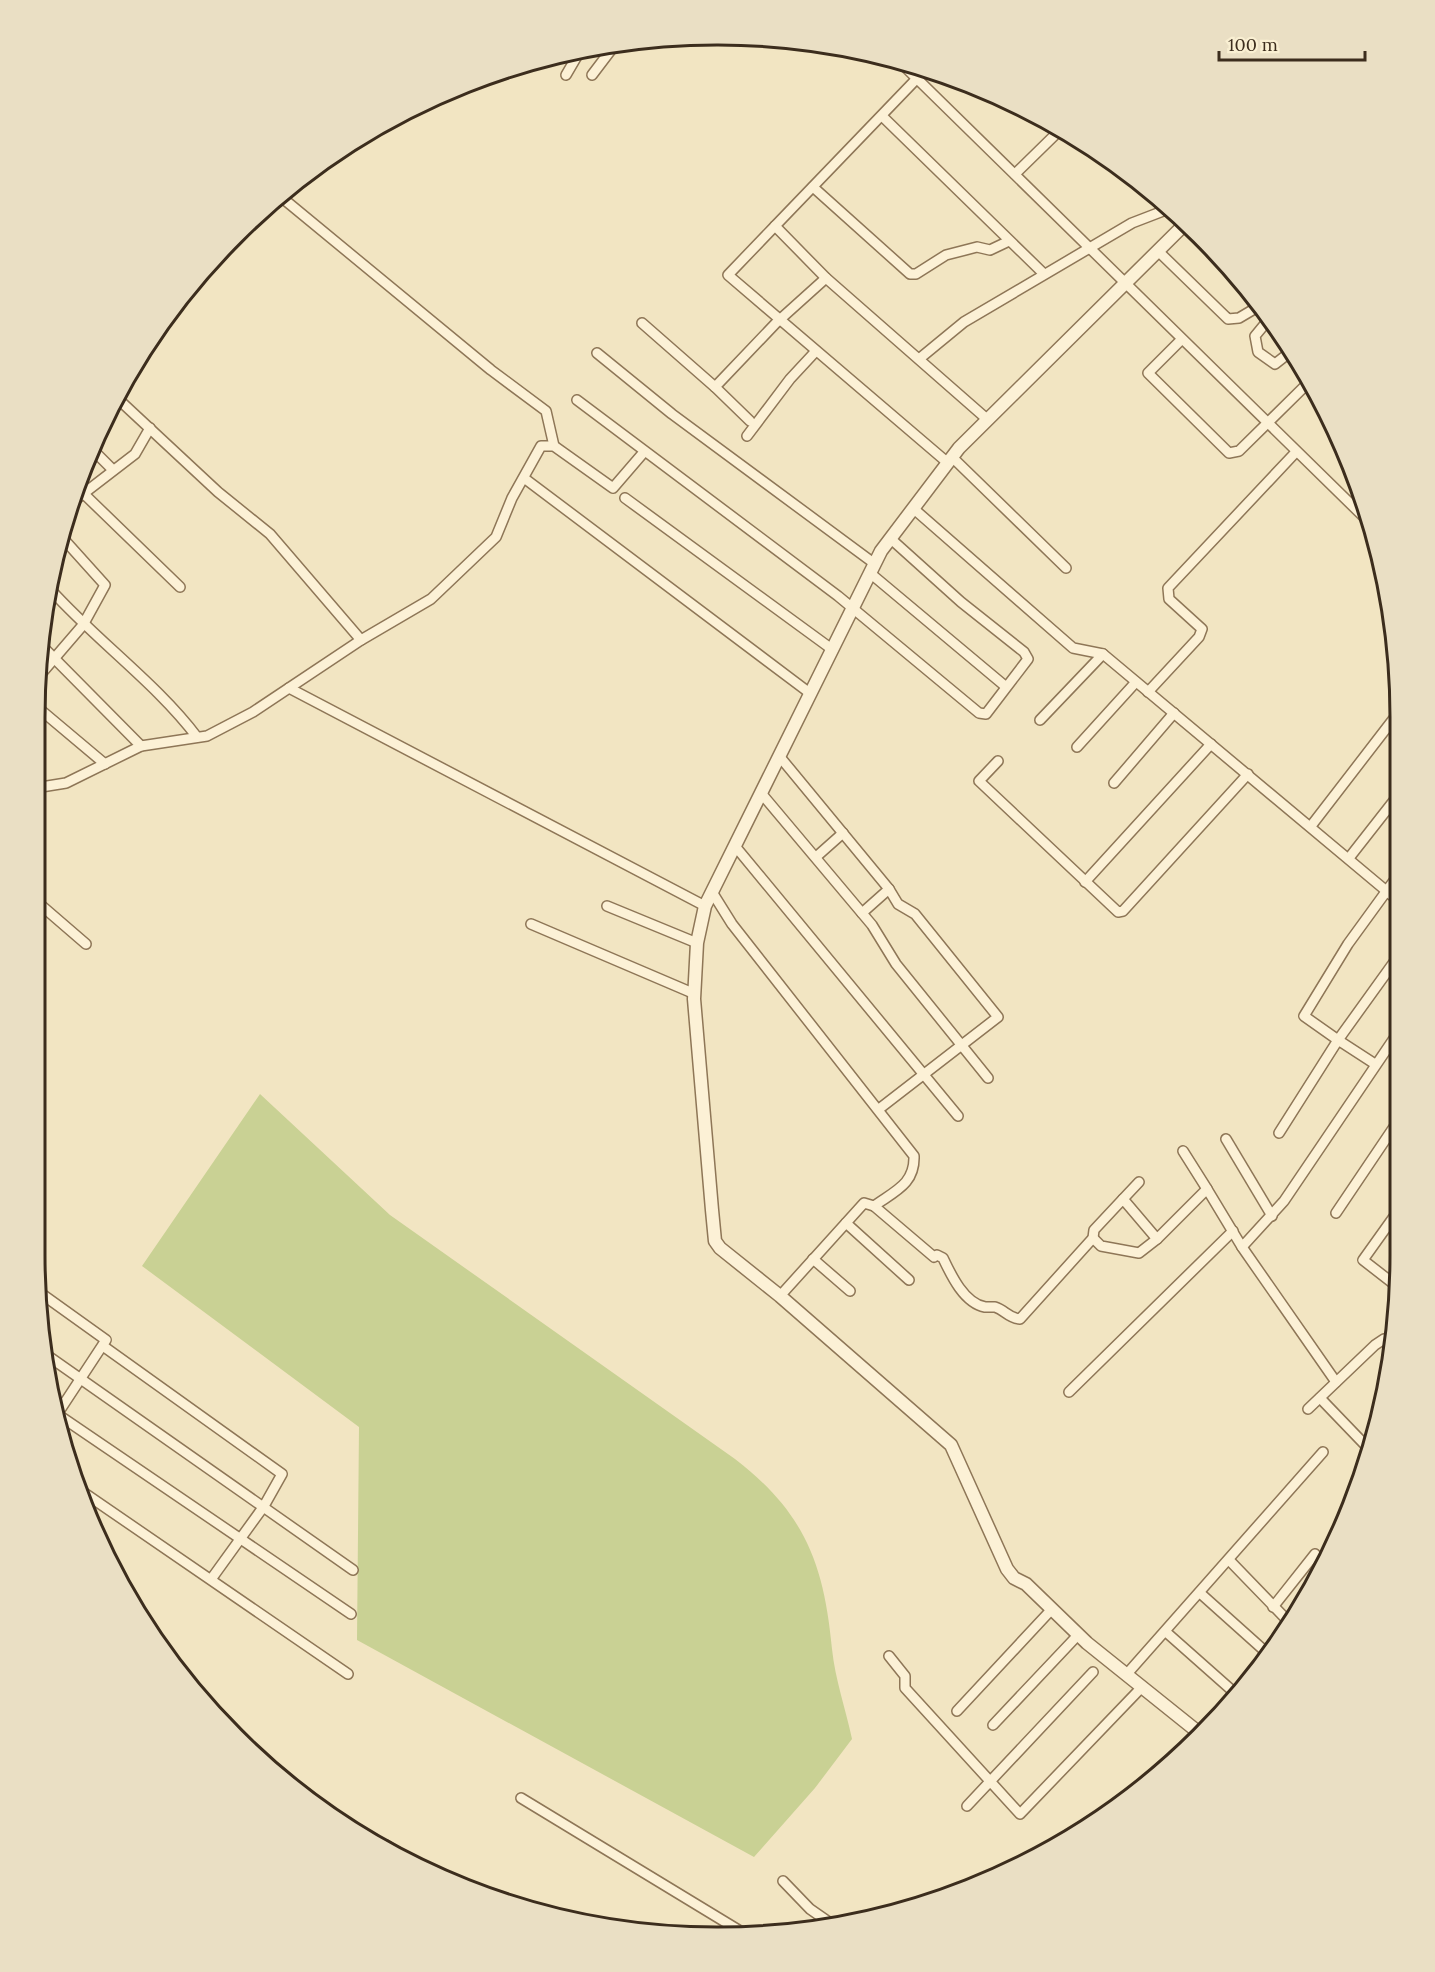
<svg xmlns="http://www.w3.org/2000/svg" width="1435" height="1972" font-family="Lora,serif">
<rect width="100%" height="100%" fill="#f2e5c2"/>
<path fill="#c9d194" d="M260,1094L390,1215L735,1459C805,1513 824,1564 832,1649C835,1679 846,1710 852,1739L815,1788L754,1857L357,1640L359,1427L142,1266Z"/>
<g fill="none" stroke-linecap="round" stroke-linejoin="round">
<g stroke="#8e7657" stroke-width="12">
<g id="minor">
<path d="M656,39L660,38"/>
<path d="M900,62L1365,518"/>
<path d="M927,68L775,226L826,278L988,420"/>
<path d="M566,75L580,51"/>
<path d="M592,75L614,46"/>
<path d="M882,116L1044,274"/>
<path d="M1015,174L1062,128"/>
<path d="M813,187L910,274H916L946,255L977,247L990,250L1009,241"/>
<path d="M280,196L491,370L546,411L554,446"/>
<path d="M775,226L728,275L948,463"/>
<path d="M1158,251L1228,319L1239,318L1261,305"/>
<path d="M1269,319L1255,336L1258,352L1275,364L1289,353"/>
<path d="M642,323L715,387"/>
<path d="M1181,340L1148,373L1229,453L1239,451L1307,384"/>
<path d="M597,353L672,414L875,564"/>
<path d="M919,359L964,322L1132,223L1171,208"/>
<path d="M117,398L218,492L270,534L361,640"/>
<path d="M577,400L838,596L979,713L986,714L1028,659L1024,652L961,602L891,539"/>
<path d="M750,421L715,387L776,323L826,278"/>
<path d="M747,436L790,379L816,351"/>
<path d="M91,448L113,470"/>
<path d="M952,457L1066,568"/>
<path d="M524,478L811,694"/>
<path d="M84,494L180,587"/>
<path d="M625,498L833,650"/>
<path d="M70,504L135,454L150,428"/>
<path d="M914,509L1073,648L1103,654L1396,899"/>
<path d="M870,573L1005,686"/>
<path d="M51,590C97,641 157,684 197,737"/>
<path d="M44,648L141,746"/>
<path d="M40,675L83,625L105,585L60,535"/>
<path d="M289,688L705,906"/>
<path d="M1148,692L1199,637L1202,629L1169,599L1168,588L1296,452"/>
<path d="M36,706L105,764"/>
<path d="M1040,720L1103,654"/>
<path d="M1077,747L1136,682"/>
<path d="M780,757L889,889L898,904L915,914L998,1017L879,1109"/>
<path d="M998,761L979,781L1118,912L1123,911L1248,774"/>
<path d="M1114,783L1174,713"/>
<path d="M35,788L66,783L141,746L207,736L253,712L361,640L431,599L496,537L512,498L541,446H554L613,488L644,452"/>
<path d="M761,793L872,925L896,964L988,1078"/>
<path d="M1311,826L1395,717"/>
<path d="M735,846L958,1116"/>
<path d="M816,857L843,833"/>
<path d="M1349,858L1396,798"/>
<path d="M1396,878L1348,944L1304,1016L1338,1040L1397,958"/>
<path d="M1085,882L1211,744"/>
<path d="M712,892L732,924L914,1156C915,1184 895,1191 874,1206L864,1203L780,1296"/>
<path d="M35,900L86,944"/>
<path d="M607,906L697,943"/>
<path d="M862,913L889,889"/>
<path d="M531,924L695,994"/>
<path d="M1279,1133L1338,1040L1375,1064"/>
<path d="M1226,1139L1272,1216"/>
<path d="M1183,1151L1207,1189"/>
<path d="M1123,1199L1139,1182"/>
<path d="M874,1206L934,1257L937,1255L943,1258C951,1275 964,1303 985,1307C986,1307 994,1307 995,1307C1005,1310 1008,1318 1020,1319L1093,1238L1094,1230L1123,1199L1157,1239L1207,1189L1242,1247L1284,1201L1397,1034"/>
<path d="M1398,1211L1363,1260L1399,1288"/>
<path d="M1336,1213L1398,1121"/>
<path d="M846,1223L909,1280"/>
<path d="M1093,1238L1101,1246L1139,1253L1157,1239"/>
<path d="M1242,1247L1336,1382"/>
<path d="M813,1259L850,1291"/>
<path d="M39,1292L106,1340L56,1416"/>
<path d="M103,1346L282,1474L264,1506L212,1578"/>
<path d="M48,1356L353,1570"/>
<path d="M1069,1392L1233,1231"/>
<path d="M1320,1398L1370,1450"/>
<path d="M1308,1409L1375,1345L1384,1339L1392,1341"/>
<path d="M57,1414L351,1614"/>
<path d="M77,1488L348,1674"/>
<path d="M1229,1560L1289,1622"/>
<path d="M1200,1593L1267,1653"/>
<path d="M1273,1607L1315,1554"/>
<path d="M1166,1632L1236,1694"/>
<path d="M889,1656L905,1676V1688L1020,1814L1142,1687"/>
<path d="M1126,1675L1323,1452"/>
<path d="M957,1711L1052,1609"/>
<path d="M993,1725L1078,1635"/>
<path d="M521,1798L745,1934"/>
<path d="M967,1806L1093,1672"/>
<path d="M386,1845L426,1871"/>
<path d="M783,1881L810,1909L833,1925"/>
</g>
</g>
<g stroke="#8e7657" stroke-width="15">
<path id="tertiary" d="M1186,223L959,448L881,551L705,906L697,943L694,999L712,1210L715,1241L720,1248L780,1296L951,1445L1007,1569L1014,1578L1026,1584L1087,1643L1198,1732"/>
</g>
<use href="#minor" stroke="#fcf1d6" stroke-width="9"/>
<use href="#tertiary" stroke="#fcf1d6" stroke-width="12"/>
</g>
<path d="M0 0H1435V1972H0ZM717 45H718A672 672 0 0 1 1390 717V1255A672 672 0 0 1 718 1927H717A672 672 0 0 1 45 1255V717A672 672 0 0 1 717 45Z" fill="#eadfc4" fill-rule="evenodd"/>
<path fill="none" stroke="#3c2d1d" stroke-width="3" d="M717 45H718A672 672 0 0 1 1390 717V1255A672 672 0 0 1 718 1927H717A672 672 0 0 1 45 1255V717A672 672 0 0 1 717 45Z"/>
<path d="M1219 51v9h146v-9" fill="none" stroke="#3c2d1d" stroke-width="3"/>
<text x="1228" y="51" font-size="18" fill="#3c2d1d" stroke="#f9efd2" stroke-width="4.5" paint-order="stroke">100 m</text>
</svg>
